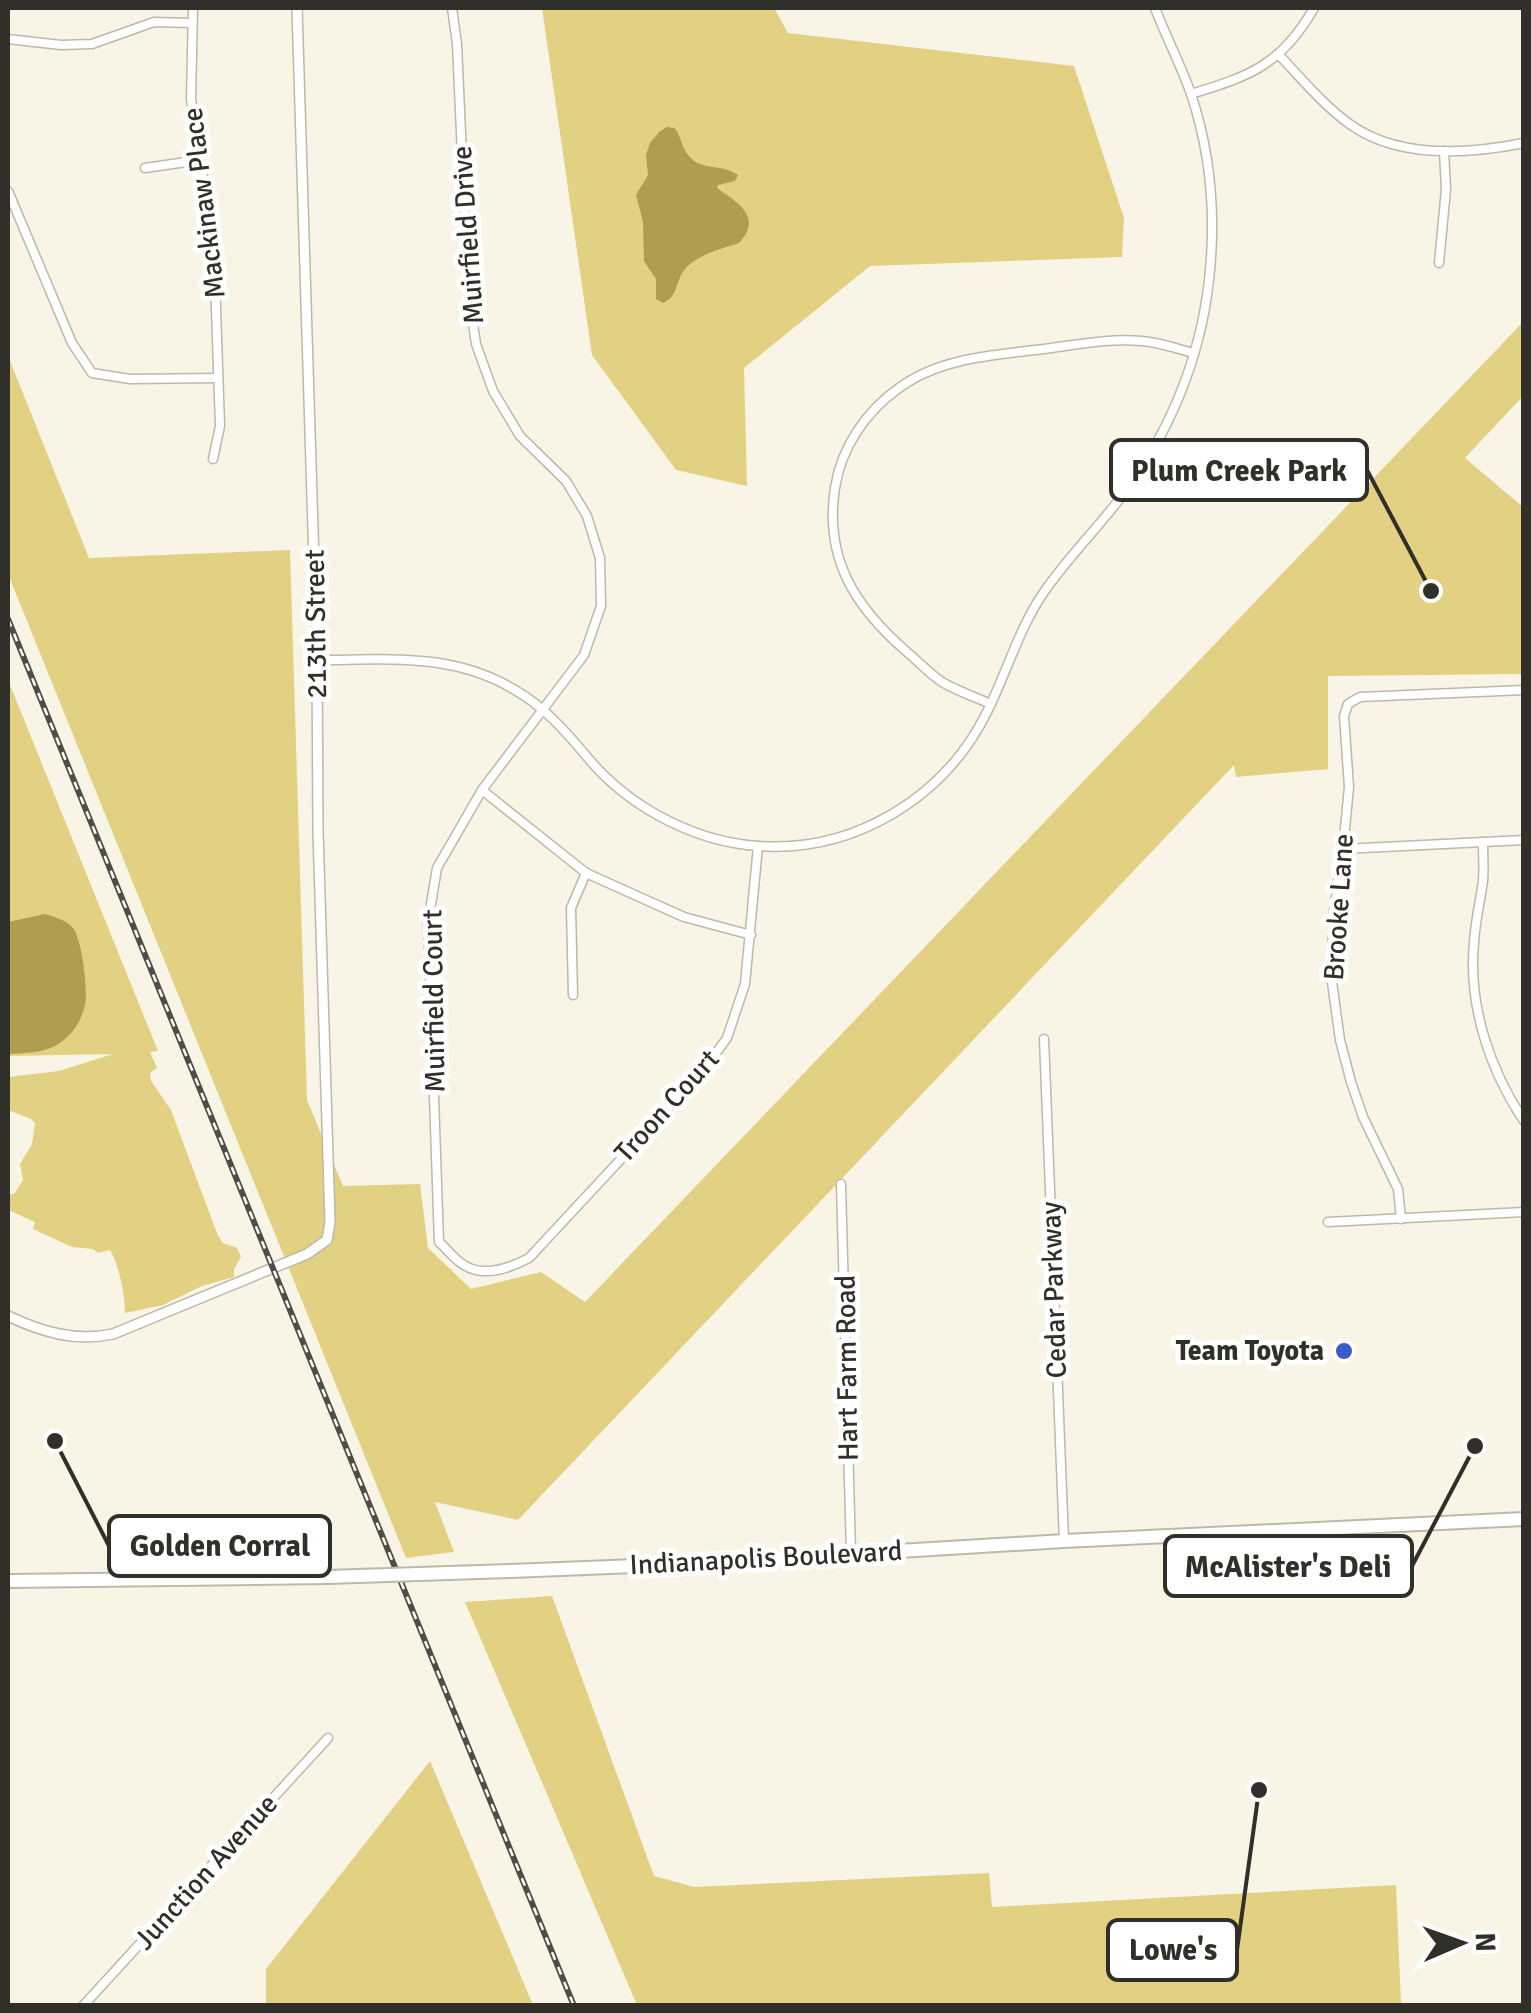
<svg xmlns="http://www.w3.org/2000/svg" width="1531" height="2013" font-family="Signika,sans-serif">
<rect width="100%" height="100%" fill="#f8f5e6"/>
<g fill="#e2d083">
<path d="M542,8H774L788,33L1074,66L1124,218L1122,257L870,266L744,368L747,486L676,470L592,355Z"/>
<path d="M1523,322V396L1465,458L1523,507V674L1328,676V769L1236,777L1234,765L518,1520L435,1502L454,1552L406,1558L8,574V356L89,558L290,550L307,1100L343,1186L420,1184L428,1248L471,1289L541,1272L585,1302Z"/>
<path d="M8,680L158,1051L150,1052L157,1068L150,1073L151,1081L171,1110L218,1236L223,1243L237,1248L241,1257L234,1269V1277L202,1286L163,1305L125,1313C125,1295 119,1265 110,1250L98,1253L93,1249L72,1247L33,1229L35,1222L8,1210V1196L15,1193L23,1180L20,1164L32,1144L35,1123L31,1119L8,1110V1077L59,1071L113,1054L8,1056Z"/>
<path d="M552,1596L654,1876L694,1887L989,1873L992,1907L1396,1885L1401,2005H637L465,1602Z"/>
<path d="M430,1761L533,2005H266V1969Z"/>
</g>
<g fill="#af9e4f">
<path d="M667,127L674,128L677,131C681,139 683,150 689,156C701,171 724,164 738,175L735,181L718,185L717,188C736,202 764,216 739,243C721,249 698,254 685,269C675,281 679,296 663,303L656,299V279L644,261L643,222L636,195L648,175L646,155L650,143L659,132Z"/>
<path d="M45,914C55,917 66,920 73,928C82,939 88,990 85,1005C82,1017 76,1030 66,1038C50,1053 29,1053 8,1054V922Z"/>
</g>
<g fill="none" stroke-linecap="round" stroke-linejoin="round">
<g stroke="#bcb9aa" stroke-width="11">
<g id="minor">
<path d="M193,8L191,99L214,250L220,426L213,459"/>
<path d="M452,8L457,44L468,289L476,344L493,391L520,436L566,481L587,516L600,558L601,606L584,655L482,790L437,868L428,922L439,1242C447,1249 455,1260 464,1265C484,1278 510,1268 529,1258L702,1072L727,1038L745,984L758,846"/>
<path d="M8,39L61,45L92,44L154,22L192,23"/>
<path d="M1279,55C1302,79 1324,106 1351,125C1399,159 1469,154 1524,143"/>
<path d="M1191,94C1251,76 1282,64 1314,8"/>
<path d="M145,168L200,160"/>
<path d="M8,191L72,343L92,373L130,379L218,378"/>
<path d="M1439,263L1446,189L1444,151"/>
<path d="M317,660C387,660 452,652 515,690C548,709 570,737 594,765C635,810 697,842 758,846C855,853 945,797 987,712C1007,672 1019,628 1044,592C1066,560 1094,532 1118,501C1168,437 1200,361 1209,280C1216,218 1211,154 1191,94C1181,65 1166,37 1155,8"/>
<path d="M991,704C975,697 957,691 942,682C930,674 919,662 907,652C855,607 824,559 835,488C841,448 866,411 899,388C942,356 1000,355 1051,348C1081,344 1112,338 1142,341C1159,342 1177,349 1194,353"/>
<path d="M482,790L586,873L684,917L751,935"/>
<path d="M1483,842C1483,855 1484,869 1483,881C1480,902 1475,923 1474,943C1468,1006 1490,1070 1524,1121"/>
<path d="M1343,849L1524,840"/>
<path d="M573,995L571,908L586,873"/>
<path d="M1044,1039L1064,1541"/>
<path d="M841,1184L851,1553"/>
<path d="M1401,1219L1398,1189L1363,1117L1351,1082L1340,1040L1331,975L1334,911L1343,849L1349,787L1344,716L1348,704L1360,697L1524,690"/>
<path d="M1328,1222L1524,1212"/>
<path d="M83,2006L328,1738"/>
</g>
</g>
<g stroke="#bcb9aa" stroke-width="12">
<path id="tertiary" d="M8,1316C42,1332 75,1342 113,1334L307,1254L327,1240L330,1222L318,831L317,660L297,8"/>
</g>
<g stroke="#bcb9aa" stroke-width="16">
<g id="trunk">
<path d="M510,1571L686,1564L1064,1541L1524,1519"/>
<path d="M8,1581L327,1577"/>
</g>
</g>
<use href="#minor" stroke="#fff" stroke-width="8"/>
<use href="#tertiary" stroke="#fff" stroke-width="9"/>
<use href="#trunk" stroke="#fff" stroke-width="12"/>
<g stroke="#4f4d46" stroke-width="6">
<path id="rail" d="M8,619L574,2006"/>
</g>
<use href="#rail" stroke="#fff" stroke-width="2.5" stroke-dasharray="8" stroke-linecap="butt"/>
<g stroke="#bcb9aa" stroke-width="16" stroke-linecap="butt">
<path id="trunk-bridge" d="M327,1577L510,1571"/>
</g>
<use href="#trunk-bridge" stroke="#fff" stroke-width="12"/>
</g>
<circle fill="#3b5bcd" stroke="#fff" stroke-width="4" cx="1344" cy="1351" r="10"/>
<g text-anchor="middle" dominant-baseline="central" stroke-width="10" stroke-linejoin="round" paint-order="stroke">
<g font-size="28" fill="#302f29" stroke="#fff">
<text transform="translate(204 203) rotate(-97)">Mackinaw Place</text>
<text transform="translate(468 235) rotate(-94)">Muirfield Drive</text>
<text transform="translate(316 624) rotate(-91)">213th Street</text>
<text transform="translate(1339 907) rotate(-86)">Brooke Lane</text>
<text transform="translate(434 1001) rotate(-91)">Muirfield Court</text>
<text transform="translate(667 1106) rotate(-48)">Troon Court</text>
<text transform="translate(1054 1290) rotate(-92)">Cedar Parkway</text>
<text transform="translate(847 1368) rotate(-91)">Hart Farm Road</text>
<text transform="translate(766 1558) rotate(-3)">Indianapolis Boulevard</text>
<text transform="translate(206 1872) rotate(-48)">Junction Avenue</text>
</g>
<g font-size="28" font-weight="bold" fill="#302f29" stroke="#fff" text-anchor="end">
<text x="1324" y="1351">Team Toyota</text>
</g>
</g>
<path fill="none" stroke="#302f29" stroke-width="4" d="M1431 591L1367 470M55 1441L109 1546M1475 1446L1412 1566M1259 1790L1237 1950"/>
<g fill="#302f29" stroke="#fff" stroke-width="4">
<circle cx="1431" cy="591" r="10"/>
<circle cx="55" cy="1441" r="10"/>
<circle cx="1475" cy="1446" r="10"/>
<circle cx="1259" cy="1790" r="10"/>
</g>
<g fill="#fff" stroke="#302f29" stroke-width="4">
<rect x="1111" y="440" width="256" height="60" rx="10"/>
<rect x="109" y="1516" width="221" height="60" rx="10"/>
<rect x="1165" y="1536" width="247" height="60" rx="10"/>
<rect x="1108" y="1920" width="129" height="60" rx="10"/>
</g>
<g font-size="30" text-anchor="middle" font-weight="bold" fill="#302f29">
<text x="1239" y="481">Plum Creek Park</text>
<text x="220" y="1556">Golden Corral</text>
<text x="1288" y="1577">McAlister's Deli</text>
<text x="1173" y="1960">Lowe's</text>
</g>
<rect width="1531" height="2013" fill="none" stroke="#302f29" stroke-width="20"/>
<g transform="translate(1461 1943) rotate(88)" stroke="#ffffff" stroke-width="8" paint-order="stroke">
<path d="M0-8L18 38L0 25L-18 38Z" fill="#302f29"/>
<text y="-15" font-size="28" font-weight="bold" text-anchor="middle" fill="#302f29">N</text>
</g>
</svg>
